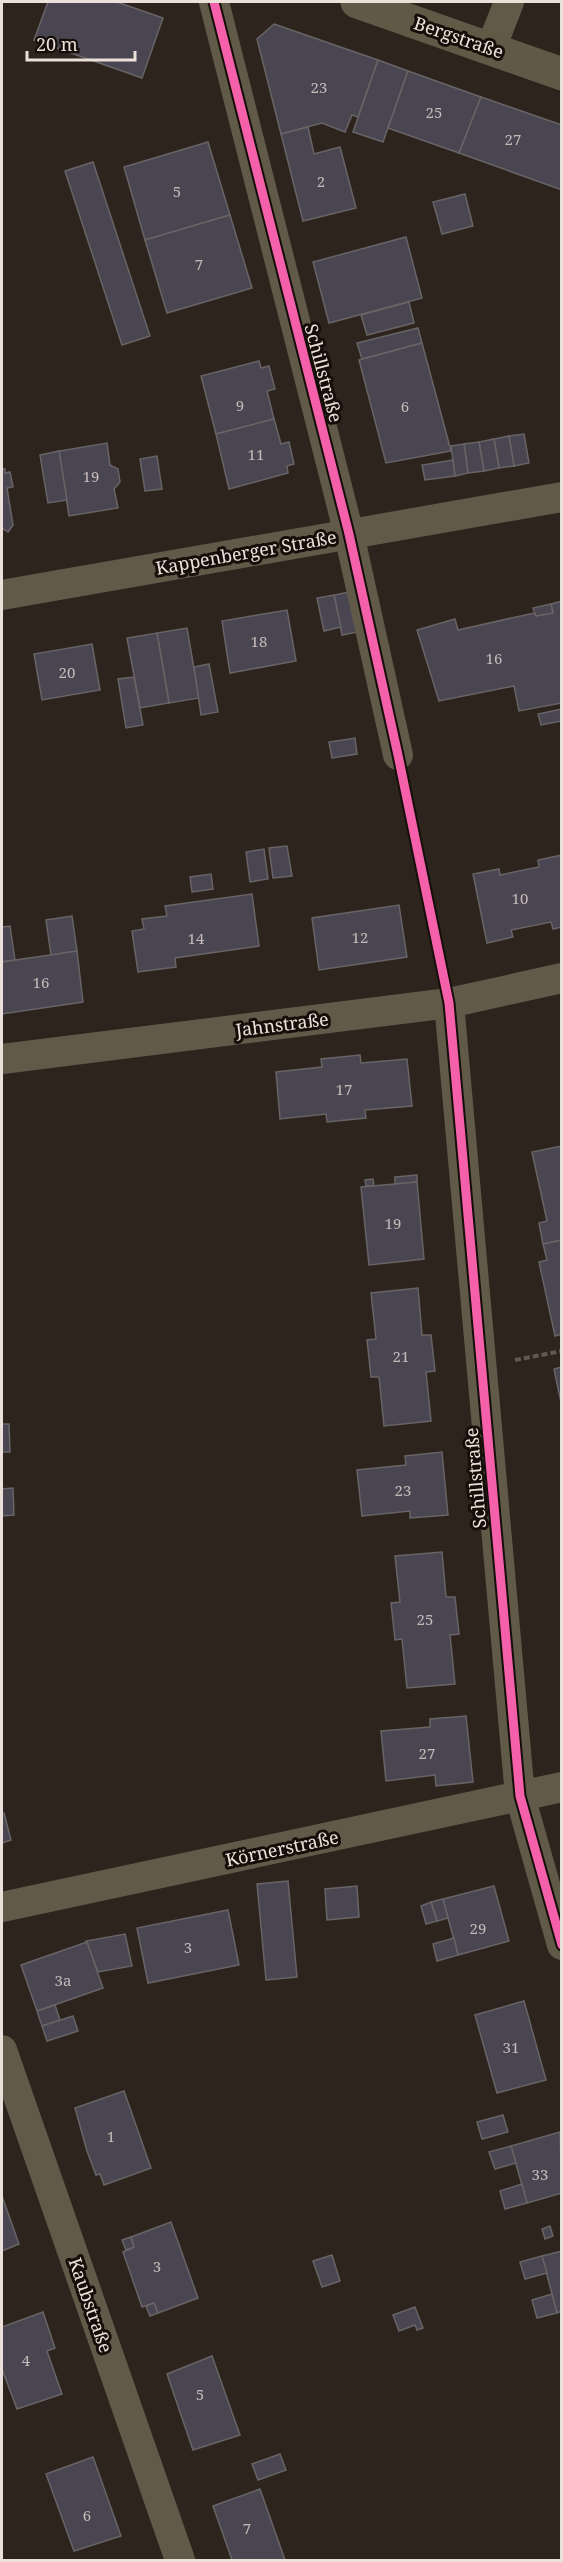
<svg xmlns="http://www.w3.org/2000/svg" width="563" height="2562" font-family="'Noto Serif',serif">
<rect width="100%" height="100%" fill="#2d241e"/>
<g fill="#4a4651" stroke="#686466" stroke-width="1.5">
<path d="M48,2H117L163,18L142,78L34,40Z"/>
<path d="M274,24L378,60L358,117L352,115L345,132L322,123L281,134L257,39Z"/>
<path d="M378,60L408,71L383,142L353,132Z"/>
<path d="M408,71L481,97L459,153L388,128Z"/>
<path d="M481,97L562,125V190L459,153Z"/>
<path d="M308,127L314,154L340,147L356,208L303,221L281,134Z"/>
<path d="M208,142L230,215L145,240L124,167Z"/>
<path d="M93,162L150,336L122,345L65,171Z"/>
<path d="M465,194L473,226L442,234L433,202Z"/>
<path d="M230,215L252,288L167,313L145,240Z"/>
<path d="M406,237L422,298L329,323L313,262Z"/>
<path d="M409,302L414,323L367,335L361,315Z"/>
<path d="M418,328L422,343L362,359L357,343Z"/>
<path d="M422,343L451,451L386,463L359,360Z"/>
<path d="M259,361L261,368L269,366L275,389L267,391L274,419L216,434L201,376Z"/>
<path d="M274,419L281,444L289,442L294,464L287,466L288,473L229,489L216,434Z"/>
<path d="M524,434L529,463L514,466L509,436Z"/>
<path d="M509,436L514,466L499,468L494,439Z"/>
<path d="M494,439L499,468L484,471L479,442Z"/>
<path d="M479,442L484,471L468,473L464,444Z"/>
<path d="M107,443L110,465L118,469L120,482L114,489L118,508L69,516L59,451Z"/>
<path d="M464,444L468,473L455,476L451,446Z"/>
<path d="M59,451L67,500L48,503L40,455Z"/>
<path d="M157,456L162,489L145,491L140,459Z"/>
<path d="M453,460L455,476L425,480L422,465Z"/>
<path d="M2,469H5V473L10,472L13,487L7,488L13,525L8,532L2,528Z"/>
<path d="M350,592L357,632L342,635L334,595Z"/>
<path d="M334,595L341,627L324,631L317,598Z"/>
<path d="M562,601V703L519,711L514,686L439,701L417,630L455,619L458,630L534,613L536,616L553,613L551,604Z"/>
<path d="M551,604L553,613L536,616L533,608Z"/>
<path d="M287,610L296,661L230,673L222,621Z"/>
<path d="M187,628L199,698L169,703L157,633Z"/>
<path d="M157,633L169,703L140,708L127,638Z"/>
<path d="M92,644L100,690L42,700L34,654Z"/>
<path d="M209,664L218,712L201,715L194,667Z"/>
<path d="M134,677L143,725L126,728L118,679Z"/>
<path d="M562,709V721L541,725L538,714Z"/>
<path d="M355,738L357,754L332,758L329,742Z"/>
<path d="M287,846L292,876L273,878L269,848Z"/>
<path d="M264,849L268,879L250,882L246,852Z"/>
<path d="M562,855V927L553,929L551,922L511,930L513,937L487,943L473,874L499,869L500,875L539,867L538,860Z"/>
<path d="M211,874L213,889L192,892L190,877Z"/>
<path d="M252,894L259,946L175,958L176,967L138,972L132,931L144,929L142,919L167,916L165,906Z"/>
<path d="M399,905L407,957L319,970L312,918Z"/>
<path d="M72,916L77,951L51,955L46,920Z"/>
<path d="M10,926L15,960L2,962V927Z"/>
<path d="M77,951L83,1002L2,1014V962Z"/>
<path d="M360,1055L361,1063L407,1059L412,1106L365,1110L366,1118L327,1122L326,1114L280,1119L276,1072L322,1067L321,1059Z"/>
<path d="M562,1146V1240L543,1244L539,1223L547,1221L532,1152Z"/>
<path d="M417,1175V1182L395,1184V1177Z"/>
<path d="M373,1179L374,1186H366L365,1180Z"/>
<path d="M417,1182L424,1259L369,1265L361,1187Z"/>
<path d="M562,1240V1334L555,1336L539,1262L547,1260L543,1244Z"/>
<path d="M418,1288L422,1335H431L435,1371L426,1372L431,1421L384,1426L379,1377H371L367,1340L376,1339L371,1293Z"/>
<path d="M562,1367V1407L554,1369Z"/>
<path d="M2,1424H9L10,1452H2Z"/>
<path d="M442,1452L448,1515L410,1518V1511L362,1516L357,1470L406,1465L405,1456Z"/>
<path d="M13,1488L14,1515L2,1516V1489Z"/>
<path d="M442,1552L446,1597H455L459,1634L450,1635L455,1684L407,1688L402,1639L395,1640L391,1603L400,1602L395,1556Z"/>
<path d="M466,1716L473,1782L436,1786L435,1775L386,1781L381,1731L430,1727V1719Z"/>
<path d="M4,1813L11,1840L2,1843V1814Z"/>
<path d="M288,1881L297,1977L266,1980L257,1884Z"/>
<path d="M357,1886L359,1917L327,1920L325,1889Z"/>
<path d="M494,1886L509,1941L458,1955L443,1899Z"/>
<path d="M443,1899L448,1918L437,1921L431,1902Z"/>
<path d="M431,1902L437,1921L426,1924L421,1906Z"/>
<path d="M228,1910L239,1965L148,1983L137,1928Z"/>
<path d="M125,1934L132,1966L98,1972L86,1941Z"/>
<path d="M454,1938L458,1955L437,1961L433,1944Z"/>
<path d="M87,1942L103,1988L37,2011L21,1965Z"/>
<path d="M524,2001L546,2080L497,2093L475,2015Z"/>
<path d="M55,2005L60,2020L42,2026L37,2011Z"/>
<path d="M73,2016L78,2031L47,2041L42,2026Z"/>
<path d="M124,2091L151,2168L104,2185L100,2174L96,2175L87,2151L75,2108Z"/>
<path d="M503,2115L508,2132L482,2139L477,2122Z"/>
<path d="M560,2132L562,2193L527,2203L511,2146Z"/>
<path d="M511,2146L516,2163L495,2169L489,2152Z"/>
<path d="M522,2184L527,2203L505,2209L500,2191Z"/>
<path d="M2,2196L19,2244L2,2251Z"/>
<path d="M171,2222L198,2298L158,2313L154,2303L142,2307L123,2252L134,2247L131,2237Z"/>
<path d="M550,2226L553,2236L545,2239L542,2229Z"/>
<path d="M131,2237L134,2247L126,2250L122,2240Z"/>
<path d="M562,2251V2311L557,2313L542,2256Z"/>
<path d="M332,2255L340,2281L322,2287L313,2261Z"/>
<path d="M542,2256L547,2273L525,2279L520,2262Z"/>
<path d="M552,2294L557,2313L537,2318L532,2300Z"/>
<path d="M154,2303L158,2313L150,2316L146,2306Z"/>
<path d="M415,2307L423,2328L417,2330L415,2325L399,2331L393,2315Z"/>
<path d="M43,2312L55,2348L47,2351L62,2394L17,2409L2,2369V2327Z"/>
<path d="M212,2356L240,2435L193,2450L167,2374Z"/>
<path d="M280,2454L286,2470L258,2480L252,2464Z"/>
<path d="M93,2457L121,2536L74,2551L46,2474Z"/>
<path d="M260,2489L285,2560H232L213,2506Z"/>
</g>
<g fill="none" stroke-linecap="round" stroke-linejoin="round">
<path stroke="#60594d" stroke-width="4" stroke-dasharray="6 3" stroke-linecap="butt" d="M515,1360L562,1351"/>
<g stroke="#615a49" stroke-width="30">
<path d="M214,2L349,534L398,755"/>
<path d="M491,48L509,2"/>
<path d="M2,595L562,497"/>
<path d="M449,1003L520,1796L562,1945"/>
<path d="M2,1059L449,1003L562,978"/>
<path d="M2,1907L562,1787"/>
<path d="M2,2050L180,2560"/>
</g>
<path stroke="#615846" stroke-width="33" d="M357,2L562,74"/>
<g stroke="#150e09" stroke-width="13">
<path id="cycleway" d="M214,2L349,534L398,755L449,1003L520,1796L562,1945"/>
</g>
<use href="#cycleway" stroke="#f560ab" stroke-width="9"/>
</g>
<g text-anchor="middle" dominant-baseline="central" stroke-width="6" stroke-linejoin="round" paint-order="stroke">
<g font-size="15" fill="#c4bab8">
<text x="319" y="87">23</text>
<text x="434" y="112">25</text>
<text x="513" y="139">27</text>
<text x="321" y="181">2</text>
<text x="177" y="191">5</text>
<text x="199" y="264">7</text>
<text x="240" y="405">9</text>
<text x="405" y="406">6</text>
<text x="256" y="454">11</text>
<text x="91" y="476">19</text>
<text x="259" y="641">18</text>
<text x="494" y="658">16</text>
<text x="67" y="672">20</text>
<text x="520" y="898">10</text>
<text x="360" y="937">12</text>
<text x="196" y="938">14</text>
<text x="41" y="982">16</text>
<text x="344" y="1089">17</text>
<text x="393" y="1223">19</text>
<text x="401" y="1356">21</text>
<text x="403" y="1490">23</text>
<text x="425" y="1619">25</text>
<text x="427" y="1753">27</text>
<text x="478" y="1928">29</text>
<text x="188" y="1947">3</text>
<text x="63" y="1980">3a</text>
<text x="511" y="2047">31</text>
<text x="111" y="2136">1</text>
<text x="540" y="2174">33</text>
<text x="157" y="2266">3</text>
<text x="26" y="2360">4</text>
<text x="200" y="2394">5</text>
<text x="87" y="2515">6</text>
<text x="247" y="2528">7</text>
</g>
<g font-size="18" fill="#ece1da" stroke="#150e09">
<text transform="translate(459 37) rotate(19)">Bergstraße</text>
<text transform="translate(324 373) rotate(75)">Schillstraße</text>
<text transform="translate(246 552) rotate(-10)">Kappenberger Straße</text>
<text transform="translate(282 1024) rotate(-7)">Jahnstraße</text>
<text transform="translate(475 1478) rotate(-95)">Schillstraße</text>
<text transform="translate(282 1848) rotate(-12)">Körnerstraße</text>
<text transform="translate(91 2305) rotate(71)">Kaubstraße</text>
</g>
</g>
<rect width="563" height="2562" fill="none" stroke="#ece1da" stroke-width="6"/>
<path d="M27 51v9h108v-9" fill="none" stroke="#ece1da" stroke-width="3"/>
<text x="36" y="51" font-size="18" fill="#ece1da" stroke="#150e09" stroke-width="4.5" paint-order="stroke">20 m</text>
</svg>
